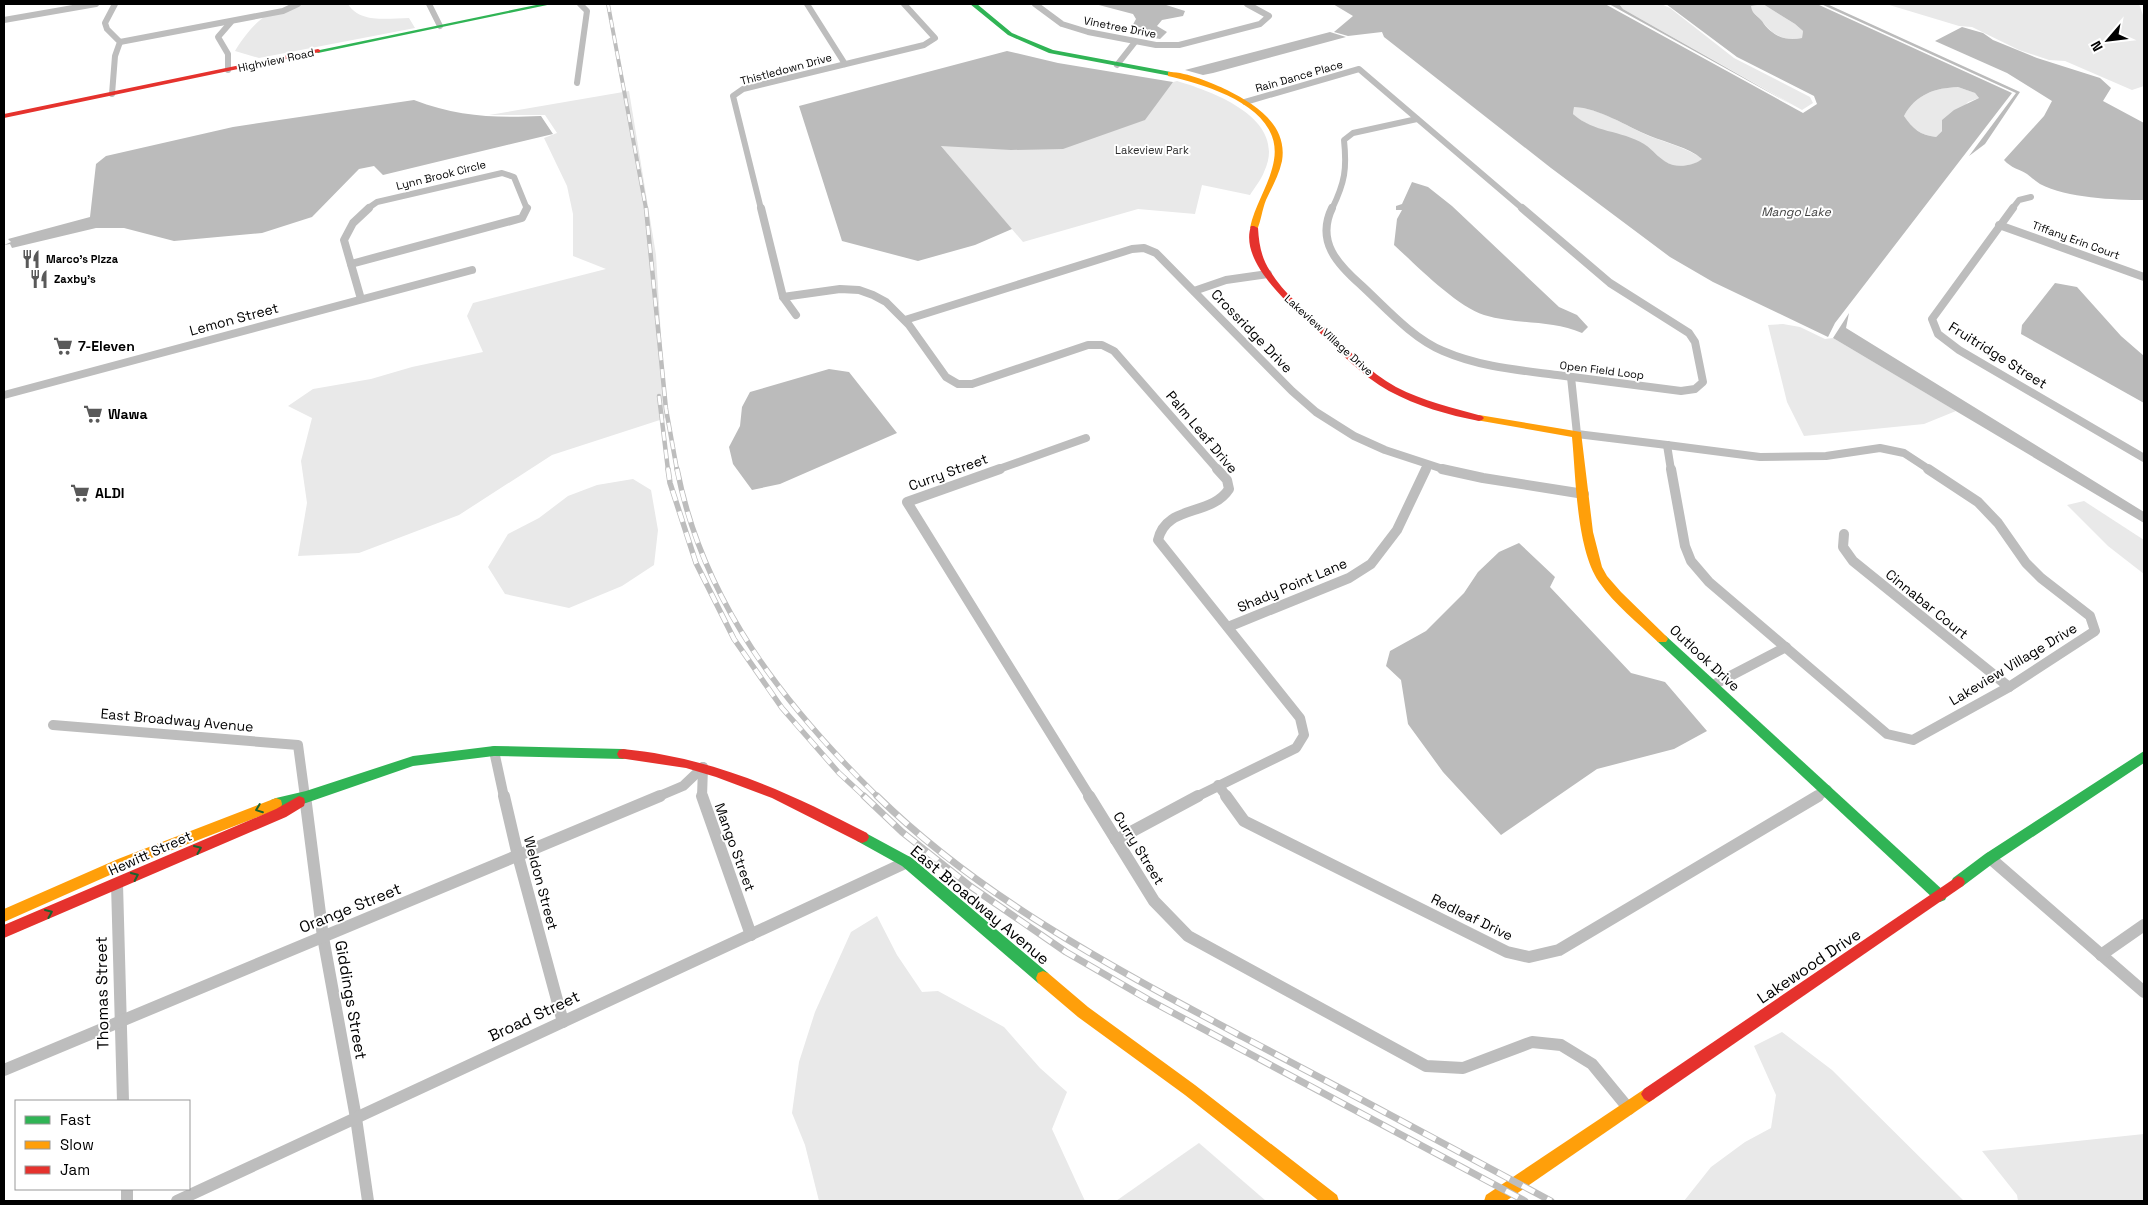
<svg xmlns="http://www.w3.org/2000/svg" width="2148" height="1205" font-family="'Space Grotesk',sans-serif">
<rect width="100%" height="100%" fill="#fff"/>
<g fill="#e9e9e9">
<path d="M302,4H348C360,24 389,18 409,18L415,28L259,58L235,51C242,39 253,25 264,17C267,15 295,7 302,4Z"/>
<path d="M1619,4H1661L1670,8L1734,58L1810,97L1813,103L1802,110L1623,9Z"/>
<path d="M1763,4L1795,24L1803,31L1802,38C1785,42 1772,35 1762,21C1758,15 1752,14 1750,6Z"/>
<path d="M1886,4H2139L2144,18V86L2132,90L2065,61L2049,60L2019,50L1972,27L1959,26Z"/>
<path d="M1177,81C1214,92 1289,119 1264,172C1261,180 1255,187 1250,195L1202,185L1195,214L1138,209L1023,242L941,146Z"/>
<path d="M1958,87L1975,93L1979,98L1968,102L1936,137C1920,135 1913,129 1904,116C1916,94 1935,88 1958,87Z"/>
<path d="M629,91L656,255L666,418L552,455L459,515L359,553L298,556L307,503L301,461L312,418L288,406L313,389L371,379L412,367L483,352L467,316L473,303L606,269L573,256V214L567,186L544,138L557,133L545,115H489Z"/>
<path d="M1574,107C1600,108 1626,126 1649,136C1667,143 1687,148 1703,159C1695,165 1682,167 1673,165C1662,163 1657,152 1647,148C1623,137 1591,131 1573,114Z"/>
<path d="M1783,324L1800,327L1825,339L1833,338L1956,411L1924,424L1804,436L1787,402L1768,325Z"/>
<path d="M633,479L651,490L658,530L654,565L622,586L569,608L505,594L488,567L508,534L539,518L568,496L597,485Z"/>
<path d="M2084,501L2144,540V574L2108,546L2067,505Z"/>
<path d="M877,916L897,955L922,992L938,991L1004,1027L1040,1068L1067,1092L1052,1129L1085,1201H819L805,1145L792,1113L799,1062L815,1012L851,932Z"/>
<path d="M1782,1032L1832,1070L1964,1201H1684L1711,1167L1745,1142L1771,1128L1776,1095L1754,1046Z"/>
<path d="M2144,1134V1201H2018L2017,1195L1982,1151Z"/>
<path d="M1199,1143L1266,1201H1116Z"/>
</g>
<g fill="#bbb" fill-rule="evenodd">
<path d="M1095,4H1163L1185,11L1183,16L1162,20L1157,26L1167,32L1160,39L1138,35L1130,30L1136,19L1133,14Z"/>
<path d="M1333,4H1605L1803,113L1817,104L1814,96L1737,57L1666,4H1817L2012,93L1835,323L1828,337L1713,282L1670,257L1551,168L1384,37L1382,32L1348,36L1334,32L1353,16ZM1763,4L1795,24L1803,31L1802,38C1785,42 1771,35 1762,21C1757,15 1752,14 1751,6ZM1958,87L1975,93L1979,98L1954,110L1942,120V131L1936,137C1920,135 1913,129 1904,116C1916,94 1935,88 1958,87ZM1574,107C1599,108 1626,126 1650,136C1667,143 1688,147 1702,159C1695,165 1682,167 1673,165C1661,162 1654,150 1644,144C1621,130 1594,133 1573,114Z"/>
<path d="M1609,4H1619L1623,9L1794,106Z"/>
<path d="M1821,4H1827L2020,92L1985,144L1969,156L2016,93Z"/>
<path d="M1962,27L1983,33L1993,40L2037,58L2100,78L2111,88L2103,101L2144,123V200C2114,200 2067,198 2040,184C2035,181 2031,177 2027,174C2019,169 2011,168 2004,160L2044,116L2052,101L2007,73L1935,41Z"/>
<path d="M1330,32L1346,37L1213,73L1203,75L1185,70Z"/>
<path d="M1007,51L1058,63L1173,82L1145,120L1063,149L1011,150L941,146L1012,229L975,245L918,261L842,241L799,106Z"/>
<path d="M414,100C458,117 495,118 541,116L553,134L383,175L374,166L359,169L312,217L262,233L174,241L124,228H96L12,248L10,244L4,245L11,242L8,239L90,217L96,164L106,156L233,127Z"/>
<path d="M1412,182L1428,187L1452,206L1559,307L1577,315L1588,327L1582,333C1550,319 1516,325 1484,315C1456,306 1416,265 1394,245L1397,219L1402,210H1396V206L1402,204Z"/>
<path d="M2055,283L2077,287L2121,336L2144,356V403L2021,334L2022,325Z"/>
<path d="M1849,313L1846,328L2144,512V523L1833,338Z"/>
<path d="M829,369L849,372L897,433L780,484L752,490L733,464L729,447L740,426L742,407L750,392Z"/>
<path d="M1519,543L1555,577L1550,587L1631,673L1665,682L1707,731L1674,749L1597,769L1501,835L1443,772L1408,724L1401,680L1386,666L1390,651L1426,631L1464,593L1478,572L1499,552Z"/>
</g>
<g fill="none" stroke-linecap="round" stroke-linejoin="round">
<g stroke="#bdbdbd" stroke-width="6">
<path d="M429,4L440,26"/>
<path d="M807,4L845,64"/>
<path d="M1035,4L1062,24L1088,32L1156,45H1179L1260,24L1269,16L1247,4"/>
<path d="M4,20L96,4"/>
<path d="M120,42L283,11L298,4"/>
<path d="M1117,65L1135,42"/>
<path d="M228,70V54L218,37L231,22"/>
<path d="M577,83L587,11L580,4"/>
<path d="M112,94L115,56L120,42L107,29L105,23L115,4"/>
<path d="M1245,102L1359,69L1523,209"/>
<path d="M367,209L377,202L502,173L514,177L527,209"/>
<path d="M761,209L733,96L743,89L924,45L935,38L904,4"/>
<path d="M1332,209C1345,182 1347,169 1344,140L1353,133L1417,119"/>
<path d="M2012,209L2019,200L2031,197"/>
</g>
<g stroke="#bdbdbd" stroke-width="8">
<path d="M761,208L783,297L796,315"/>
<path d="M1332,208C1316,241 1337,264 1361,285C1386,308 1412,338 1443,351C1480,367 1518,370 1557,375C1598,380 1640,386 1681,391L1695,389L1703,382L1695,342L1689,333L1610,283L1522,208"/>
<path d="M2013,208L1932,319L1938,334L1959,350L2144,458"/>
<path d="M1999,225L2144,277"/>
<path d="M351,264L522,218L527,208"/>
<path d="M1194,291L1226,280L1268,274"/>
<path d="M783,297L840,289L859,290L873,295L886,302L909,325L946,377L958,384H972L1088,345H1102L1114,351L1218,470"/>
<path d="M361,299L344,240L353,223L369,208"/>
<path d="M905,320L1132,249L1144,248L1156,253L1292,391L1316,412L1354,436L1385,450L1446,470"/>
<path d="M1571,377L1577,434L1667,445"/>
<path d="M4,395L472,270"/>
<path d="M1667,445L1760,457L1826,456L1880,448L1904,453L1930,470"/>
<path d="M1667,445L1671,470"/>
<path d="M996,470L1086,438"/>
<path d="M1425,470L1427,466"/>
</g>
<g stroke="#bdbdbd" stroke-width="10">
<path d="M1000,469L907,502L1090,797"/>
<path d="M1442,469L1483,478L1584,494"/>
<path d="M1671,469L1685,546L1691,561L1709,582L1887,734L1913,740L2009,687L2095,631L2090,616L2041,578L2026,563L1998,523L1978,502L1928,469"/>
<path d="M1844,534L1843,547L1853,561L2009,687"/>
<path d="M1228,627L1349,578L1371,564L1397,530L1426,469"/>
<path d="M1713,685L1786,647"/>
<path d="M53,725L298,745L305,797"/>
<path d="M494,751L504,797"/>
<path d="M1218,785L1227,797"/>
<path d="M657,797L683,786L703,767"/>
<path d="M702,797L703,767"/>
<path d="M1196,797L1296,748L1304,735L1300,718L1158,540C1166,504 1211,517 1229,489L1227,480L1217,469"/>
<path d="M1816,797L1827,790"/>
</g>
<g stroke="#bdbdbd" stroke-width="12">
<path d="M305,796L323,937L356,1118L368,1201"/>
<path d="M504,796L518,856L563,1022"/>
<path d="M702,796L751,935"/>
<path d="M1089,796L1154,901L1188,936L1426,1066L1463,1068L1532,1042L1561,1045L1592,1064L1629,1109"/>
<path d="M1226,796L1244,821L1507,952L1529,957L1559,950L1818,796"/>
<path d="M1116,840L1198,796"/>
<path d="M1990,858L2144,992"/>
<path d="M117,884L123,1101"/>
<path d="M2101,955L2144,925"/>
<path d="M4,1070L660,796"/>
<path d="M127,1189V1201"/>
<path d="M177,1201L907,862"/>
</g>
<g fill="#30b455" fill-rule="evenodd">
<path d="M541,4H552L318,53L315,51Z"/>
<path d="M970,4H977L1012,33L1053,50L1171,72L1175,74L1171,76L1049,53L1008,35Z"/>
<path d="M1662,634L1666,636L1945,892L1947,896L1945,900L1940,902L1935,900L1658,642L1656,639L1658,636Z"/>
<path d="M494,746L623,749L627,750L629,754L627,758L623,759L494,756L413,766L306,803L276,810L271,808L270,804L271,800L276,798L306,791L413,756Z"/>
<path d="M2144,751V763L1995,862L1963,886L1958,888L1953,886L1951,882L1953,878L1985,854Z"/>
<path d="M862,831L912,858L1048,973L1050,978L1048,983L1043,985L1038,983L902,866L857,841L855,837L857,833Z"/>
</g>
<g fill="#ff9f0a" fill-rule="evenodd">
<path d="M1168,72C1184,71 1213,83 1227,90C1255,104 1288,125 1282,161C1279,175 1272,187 1266,200C1262,210 1261,221 1257,230H1254L1250,228C1255,204 1270,184 1274,160C1283,107 1207,85 1168,76Z"/>
<path d="M1479,415L1581,432L1593,532L1602,567L1607,576L1621,592L1666,636L1668,639L1666,642H1658C1638,623 1615,605 1599,582C1576,548 1576,477 1572,437L1476,420L1474,418Z"/>
<path d="M276,798L281,800L282,804L281,808L128,867L4,922V909L118,859Z"/>
<path d="M1043,971L1048,973L1088,1007L1195,1085L1337,1195L1339,1201H1319L1185,1095L1078,1017L1038,983L1036,978L1038,973Z"/>
<path d="M1649,1086L1654,1089L1657,1094L1654,1099L1506,1201H1484L1486,1195Z"/>
</g>
<g fill="#e5322d" fill-rule="evenodd">
<path d="M318,49L320,50V52L4,118V114Z"/>
<path d="M1251,226H1254L1258,228C1259,244 1261,257 1270,271C1284,294 1306,311 1326,329C1348,349 1369,372 1396,387C1423,401 1453,408 1482,416L1484,418L1482,420L1479,421C1448,415 1417,406 1389,391C1362,376 1342,354 1320,333C1296,310 1238,264 1251,226Z"/>
<path d="M623,749C714,758 786,791 867,833L869,837L867,841L862,843L857,841L772,798L716,777L686,768L619,758L617,754L619,750Z"/>
<path d="M299,796L304,798L305,802L304,806L286,817L4,938V925L276,809Z"/>
<path d="M1958,876L1963,878L1965,882L1963,886L1654,1099L1649,1102L1644,1099L1641,1094L1644,1089Z"/>
</g>
<g stroke="#bdbdbd" stroke-width="4">
<path id="rail-far3" d="M608,4L646,209"/>
</g>
<g stroke="#bdbdbd" stroke-width="4.5">
<g id="rail-far2">
<path d="M646,208L666,409L677,470"/>
<path d="M659,396L668,470"/>
</g>
</g>
<g stroke="#bdbdbd" stroke-width="5.5">
<g id="rail-far1">
<path d="M668,469L670,483L696,563L734,639L782,708L839,773L865,797"/>
<path d="M677,469C703,602 783,704 878,797"/>
</g>
</g>
<g stroke="#bdbdbd" stroke-width="7">
<g id="rail">
<path d="M864,796L902,832L970,886L1066,952L1149,1000L1525,1201"/>
<path d="M877,796C982,899 1114,968 1243,1037C1346,1091 1448,1146 1551,1201"/>
</g>
</g>
<use href="#rail-far3" stroke="#fff" stroke-width="2.5" stroke-dasharray="8" stroke-linecap="butt"/>
<use href="#rail-far2" stroke="#fff" stroke-width="3" stroke-dasharray="9" stroke-linecap="butt"/>
<use href="#rail-far1" stroke="#fff" stroke-width="4" stroke-dasharray="11" stroke-linecap="butt"/>
<use href="#rail" stroke="#fff" stroke-width="5" stroke-dasharray="14" stroke-linecap="butt"/>
</g>
<defs><path id="oneway-chevron" d="M-2-3.5L2.5 0L-2 3.5" fill="none" stroke-width="1.6" stroke-linecap="round" stroke-linejoin="round" transform="scale(1.25)"/></defs>
<g stroke="#1a632f">
<use href="#oneway-chevron" transform="translate(259 809) rotate(159)"/>
<use href="#oneway-chevron" transform="translate(198 849) rotate(-23)"/>
<use href="#oneway-chevron" transform="translate(135 876) rotate(-25)"/>
<use href="#oneway-chevron" transform="translate(49 913) rotate(-23)"/>
</g>
<defs>
<g id="restaurant-bare" transform="scale(1.5)"><path d="M-5-6h1v4h1v-4h1v4h1v-4h1v5L-1.5 .5V6h-2V.5L-5-1ZM5-6V6H3V1.5H1.5Q1.5-4 5-6Z" fill="#595959" stroke="#fff" stroke-width="2.5" paint-order="stroke"/></g>
<g id="supermarket-bare" transform="scale(1.5)"><path d="M-6-5.5h2.5l.6 2H6L4.5 2H-2.5L-4.4-4H-6ZM-1.5 3.2a1.3 1.3 0 1 0 .1 0ZM3 3.2a1.3 1.3 0 1 0 .1 0Z" fill="#595959" stroke="#fff" stroke-width="2.5" paint-order="stroke"/></g>
</defs>
<g fill-rule="evenodd">
<use href="#restaurant-bare" x="31" y="259"/>
<use href="#restaurant-bare" x="39" y="279"/>
<use href="#supermarket-bare" x="63" y="346"/>
<use href="#supermarket-bare" x="93" y="414"/>
<use href="#supermarket-bare" x="80" y="493"/>
</g>
<g text-anchor="middle" dominant-baseline="central" stroke-width="4" stroke-linejoin="round" paint-order="stroke">
<g font-size="11" fill="#000" stroke="#fff">
<text transform="translate(1120 27) rotate(11)">Vinetree Drive</text>
<text transform="translate(276 60) rotate(-12)">Highview Road</text>
<text transform="translate(786 69) rotate(-15)">Thistledown Drive</text>
<text transform="translate(1299 76) rotate(-16)">Rain Dance Place</text>
<text transform="translate(441 175) rotate(-14)">Lynn Brook Circle</text>
<text transform="translate(2076 240) rotate(20)">Tiffany Erin Court</text>
<text transform="translate(1329 335) rotate(42)">Lakeview Village Drive</text>
<text transform="translate(1602 370) rotate(7)">Open Field Loop</text>
</g>
<g font-size="11" fill="#2e2e2e" stroke="#fff">
<text x="1152" y="150">Lakeview Park</text>
</g>
<g font-size="11" font-weight="bold" fill="#000" stroke="#fff" text-anchor="start">
<text x="46" y="259">Marco's Pizza</text>
<text x="54" y="279">Zaxby's</text>
</g>
<g font-size="12" font-style="italic" fill="#3f3f3f" stroke="#fff">
<text x="1796" y="212">Mango Lake</text>
</g>
<g font-size="14" fill="#000" stroke="#fff">
<text transform="translate(234 319) rotate(-15)">Lemon Street</text>
<text transform="translate(1252 331) rotate(46)">Crossridge Drive</text>
<text transform="translate(1998 355) rotate(32)">Fruitridge Street</text>
<text transform="translate(1202 432) rotate(50)">Palm Leaf Drive</text>
<text transform="translate(948 472) rotate(-20)">Curry Street</text>
<text transform="translate(1292 585) rotate(-23)">Shady Point Lane</text>
<text transform="translate(1927 604) rotate(39)">Cinnabar Court</text>
<text transform="translate(1705 658) rotate(43)">Outlook Drive</text>
<text transform="translate(2013 664) rotate(-31)">Lakeview Village Drive</text>
<text transform="translate(177 720) rotate(5)">East Broadway Avenue</text>
<text transform="translate(735 847) rotate(70)">Mango Street</text>
<text transform="translate(1139 848) rotate(58)">Curry Street</text>
<text transform="translate(150 853) rotate(-24)">Hewitt Street</text>
<text transform="translate(541 883) rotate(75)">Weldon Street</text>
<text transform="translate(1472 917) rotate(26)">Redleaf Drive</text>
</g>
<g font-size="14" font-weight="bold" fill="#000" stroke="#fff" text-anchor="start">
<text x="78" y="346">7-Eleven</text>
<text x="108" y="414">Wawa</text>
<text x="95" y="493">ALDI</text>
</g>
<g font-size="16" fill="#000" stroke="#fff">
<text transform="translate(980 905) rotate(40)">East Broadway Avenue</text>
<text transform="translate(350 908) rotate(-22)">Orange Street</text>
<text transform="translate(1809 966) rotate(-34)">Lakewood Drive</text>
<text transform="translate(102 993) rotate(-91)">Thomas Street</text>
<text transform="translate(351 1000) rotate(80)">Giddings Street</text>
<text transform="translate(534 1016) rotate(-25)">Broad Street</text>
</g>
</g>
<rect width="2148" height="1205" fill="none" stroke="#000000" stroke-width="10"/>
<rect x="15" y="1100" width="175" height="90" fill="#ffffff" stroke="#999999"/>
<rect x="25" y="1116" width="25" height="8" fill="#30b455" stroke="#999999"/>
<text x="60" y="1125" font-size="15" fill="#000000">Fast</text>
<rect x="25" y="1141" width="25" height="8" fill="#ff9f0a" stroke="#999999"/>
<text x="60" y="1150" font-size="15" fill="#000000">Slow</text>
<rect x="25" y="1166" width="25" height="8" fill="#e5322d" stroke="#999999"/>
<text x="60" y="1175" font-size="15" fill="#000000">Jam</text>
<g transform="translate(2108 40) rotate(242)" stroke="#ffffff" stroke-width="4" paint-order="stroke">
<path d="M0-4L9 19L0 12L-9 19Z" fill="#000000"/>
<text y="-8" font-size="14" font-weight="bold" text-anchor="middle" fill="#000000">N</text>
</g>
</svg>
